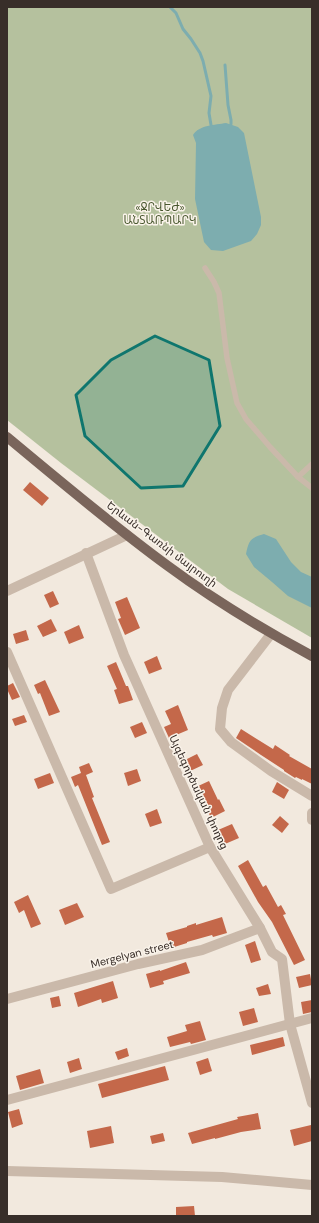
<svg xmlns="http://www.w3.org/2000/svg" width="319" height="1223" font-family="'DM Sans','Noto Sans Armenian',sans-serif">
<rect width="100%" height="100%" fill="#f2e9de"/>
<path fill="#b5c19e" d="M7,7H312V638L228,589L61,463L7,420Z"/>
<g fill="#7dadaf">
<path d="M226,123L238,127L244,133L261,217V225L257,234L251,241L223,251L211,250L204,242L195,199L196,143L193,135C199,125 215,125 226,123Z"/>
<path d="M264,534L276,539L291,562L301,572L312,577V608L288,596L272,582L254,567L246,554C249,540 250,538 264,534Z"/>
</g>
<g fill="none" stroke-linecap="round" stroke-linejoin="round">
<g stroke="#7dadaf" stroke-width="3">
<path d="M170,7L176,13L183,29L191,39L200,53L203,61L211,96L209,113L211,125"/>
<path d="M225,65L228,105L231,120V124"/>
</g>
</g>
<g fill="#c4684a">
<path d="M30,482L49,498L42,506L23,490Z"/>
<path d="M53,591L59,604L50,608L44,595Z"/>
<path d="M127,597L140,628L125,635L118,619L121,618L115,602Z"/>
<path d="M51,619L57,631L43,637L37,626Z"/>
<path d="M79,625L84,638L69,644L64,632Z"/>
<path d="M26,630L29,640L16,644L13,634Z"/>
<path d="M157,656L162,669L149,674L144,662Z"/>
<path d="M116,662L126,686H128L133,700L119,704L114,690L117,689L107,666Z"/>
<path d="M45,680L60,712L49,716L40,693L38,694L34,685Z"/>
<path d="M13,683L20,697L12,700L7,689V686Z"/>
<path d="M178,705L188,730L169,738L164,727L171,724L165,711Z"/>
<path d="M24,715L27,722L15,726L12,719Z"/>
<path d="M142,722L147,733L135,738L130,727Z"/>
<path d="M241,729L273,749L275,745L290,755L289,756L312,769V784L302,779V780L296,777L295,778L284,771V770L261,755L236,738Z"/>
<path d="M197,754L203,765L188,772L183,761Z"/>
<path d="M89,763L93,772L86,775L94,797L92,798L110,842L102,845L78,785L75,787L71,777L81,773L79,767Z"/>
<path d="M137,769L141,781L128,786L124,773Z"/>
<path d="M50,773L54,783L38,789L34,779Z"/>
<path d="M209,781L218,800L219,799L225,811L211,818L196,787Z"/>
<path d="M277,782L289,790L284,799L272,792Z"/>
<path d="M157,809L162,823L150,827L145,814Z"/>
<path d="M280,816L289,824L282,833L272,825Z"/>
<path d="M232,824L239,838L225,844L218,830Z"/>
<path d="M248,860L263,887L266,885L278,907L281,905L286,914L283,915L305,960L294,965L272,922L258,902L238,866Z"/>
<path d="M28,895L41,924L31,928L24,910L19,913L14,902Z"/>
<path d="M77,903L84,917L65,925L59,910Z"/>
<path d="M222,917L227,933L213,937L212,935L187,942V943L171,948L166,933L187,927V926L196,923V925Z"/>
<path d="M255,941L261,960L251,963L245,945Z"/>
<path d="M186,962L190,973L163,981L164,984L150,988L146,974L160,970V971Z"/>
<path d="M310,974L312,985L299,988L296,977Z"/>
<path d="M113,981L118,998L102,1003L101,999L78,1007L74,993Z"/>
<path d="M268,984L271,994L259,996L256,988Z"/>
<path d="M59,996L61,1006L52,1008L50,998Z"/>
<path d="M312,1000V1012L303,1014L301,1002Z"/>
<path d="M254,1008L258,1022L243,1026L239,1012Z"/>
<path d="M200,1021L206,1040L191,1044L190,1042L170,1047L167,1037L187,1031L185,1025Z"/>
<path d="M283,1037L285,1046L252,1055L250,1045Z"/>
<path d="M127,1048L129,1056L118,1060L115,1052Z"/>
<path d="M79,1058L82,1069L70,1073L67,1062Z"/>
<path d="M208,1058L212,1071L200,1075L196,1062Z"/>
<path d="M165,1066L169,1080L102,1098L98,1084Z"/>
<path d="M40,1069L44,1083L20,1090L16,1076Z"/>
<path d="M19,1109L23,1124L12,1128L8,1112Z"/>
<path d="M258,1113L261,1129L241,1132L215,1139V1138L192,1144L188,1133L238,1119L237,1117Z"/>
<path d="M311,1125L312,1141L294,1146L290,1130Z"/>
<path d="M111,1126L114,1143L90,1148L87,1131Z"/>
<path d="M163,1133L165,1141L152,1144L150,1136Z"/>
<path d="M194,1206L195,1216H176V1207Z"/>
</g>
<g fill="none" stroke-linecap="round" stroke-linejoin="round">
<g stroke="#cab9aa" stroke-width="5.5">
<path d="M205,268L214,282L219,293L227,358L237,403L246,419L270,447L298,477L312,488"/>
<path d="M298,477L312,464"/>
</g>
<g stroke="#cab9aa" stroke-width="10">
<path d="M86,553L124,655L210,847L260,928L272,952L282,959L290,1024L312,1103"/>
<path d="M7,591L127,535"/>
<path d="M271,634L228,690L222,708L220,729L231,742L271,771L312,796"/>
<path d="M7,652L111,889L210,847"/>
<path d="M312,813V820"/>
<path d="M7,999L138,964L202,950L260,928"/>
<path d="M7,1100L312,1018"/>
<path d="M7,1171L222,1177L312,1185"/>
</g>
<path stroke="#7a655b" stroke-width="10" d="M7,437C60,481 113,526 168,566C214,600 262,629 312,656"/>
</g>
<path fill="#0f766e" fill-opacity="0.2" stroke="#0f766e" stroke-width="3" stroke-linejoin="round" d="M155,336L209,360L220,426L183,486L141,488L85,436L76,395L111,360Z"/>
<g text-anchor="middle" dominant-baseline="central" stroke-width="3" stroke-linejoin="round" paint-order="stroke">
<g font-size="11" fill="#47562d" stroke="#faf3ea">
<text x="160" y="207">«ՋՐՎԵԺ»<tspan x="160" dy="13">ԱՆՏԱՌՊԱՐԿ</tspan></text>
</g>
<g font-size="11" fill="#382e29" stroke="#faf3ea">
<text transform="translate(162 544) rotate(37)">Երևան-Գառնի մայրուղի</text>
<text transform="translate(199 792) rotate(65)">Այգեգործական փողոց</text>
<text transform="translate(132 954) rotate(-14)">Mergelyan street</text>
</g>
</g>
<rect width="319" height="1223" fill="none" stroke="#382e29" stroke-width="16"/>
</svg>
